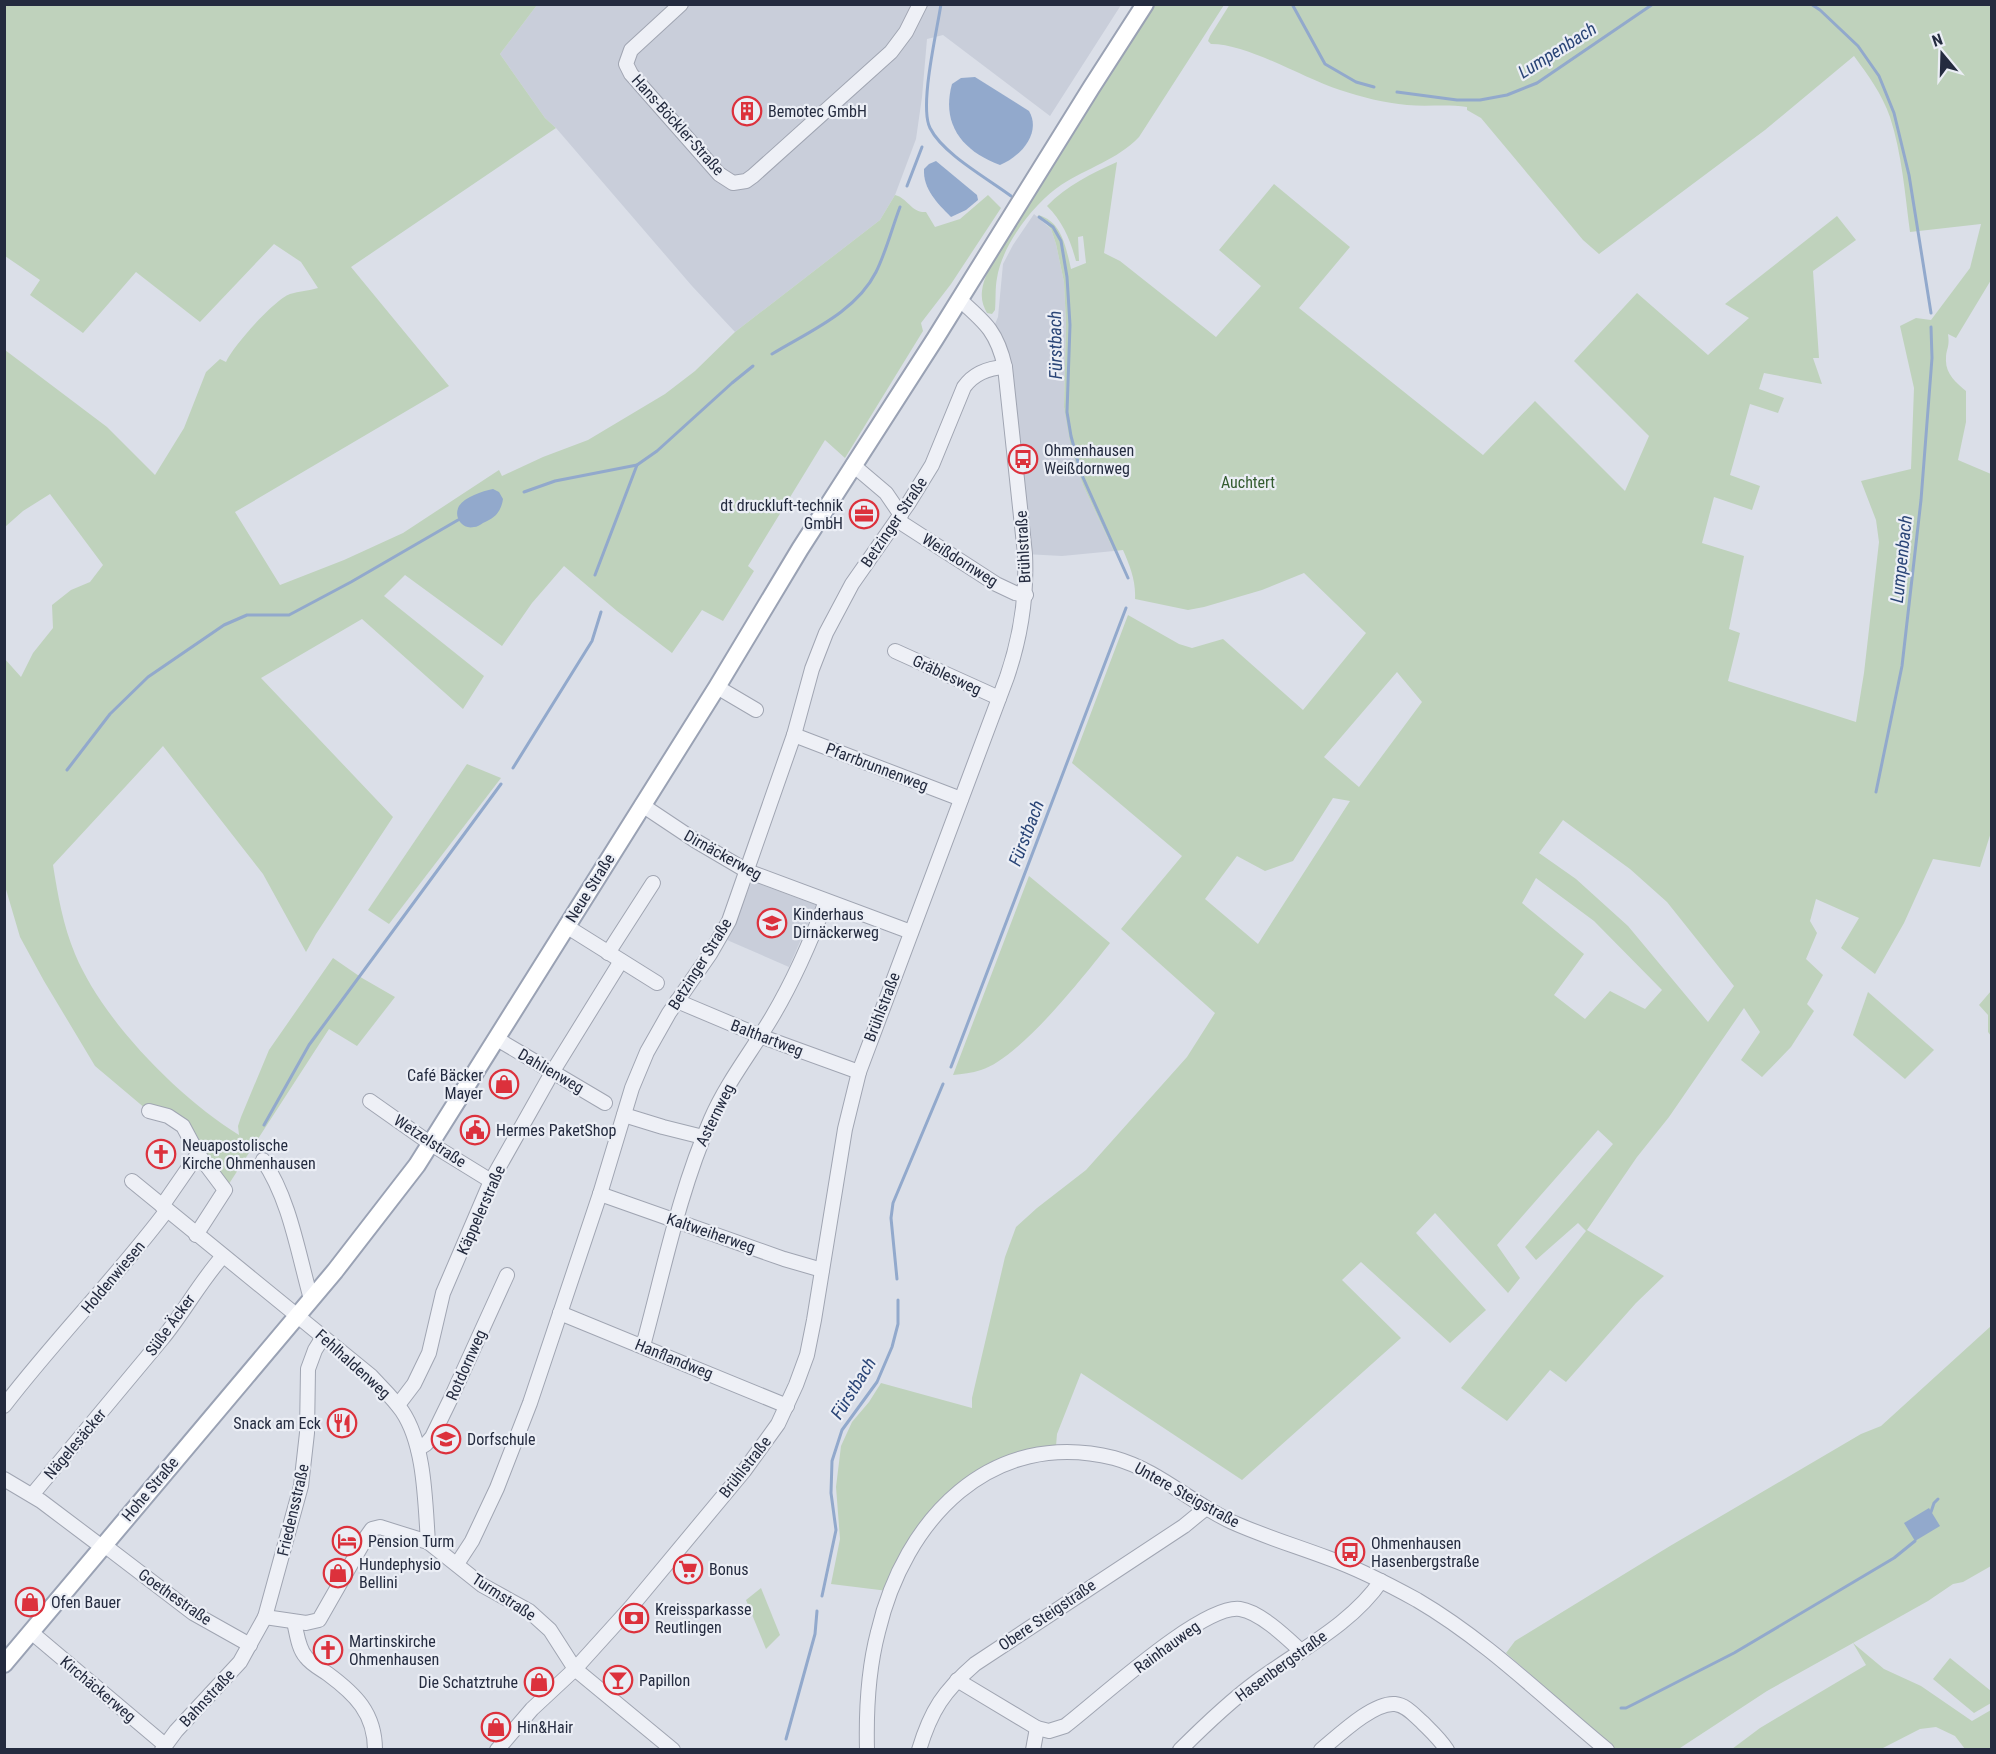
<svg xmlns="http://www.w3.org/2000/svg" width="1996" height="1754" font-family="'Roboto Condensed',sans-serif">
<rect width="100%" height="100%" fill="#dbdfe8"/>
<g fill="#c9ceda">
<path d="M537,5H1121L1050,116L943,35L927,39L922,97L916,139L895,195L880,220L735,332L692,286L556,128L545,118L500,54Z"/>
<path d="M1034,214L1051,229L1056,244L1064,282L1066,324L1064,407L1083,485L1114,551L1062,556L1025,554L1018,471L992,331L998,317L1003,264L1013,245Z"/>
<path d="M752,881L816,905L789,967L727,940Z"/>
</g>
<g fill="#bfd2bc" fill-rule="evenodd">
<path d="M1230,4L1991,5V280L1956,338L1948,334C1950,348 1946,348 1946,359C1945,373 1956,383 1966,391V422L1958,460L1991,474L1992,829L1980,867L1933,859L1904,923L1875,974L1841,948L1859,918L1816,899L1810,921L1817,933L1806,959L1823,975L1807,1004L1814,1011L1791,1047L1762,1077L1741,1060L1760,1032L1744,1008L1669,1117L1637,1157L1587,1230L1664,1276L1636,1303L1566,1382L1550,1370L1507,1421L1461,1388L1586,1231L1578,1223L1536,1260L1525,1247L1613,1144L1598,1130L1497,1245L1520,1278L1508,1293L1435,1213L1416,1233L1486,1310L1450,1343L1361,1262L1342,1280L1401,1338L1242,1480L1081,1373L1057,1434L1056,1446L1026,1452L1000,1460L972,1475L950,1491L888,1591L831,1584L840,1539L836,1487L841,1446L852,1422L869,1402L881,1383L972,1408V1398L1005,1257L1016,1227L1037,1208L1086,1170L1187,1057L1215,1013L1121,929L1182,856L1072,763L1128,615L1179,644L1192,648L1223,639L1303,710L1366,633L1304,573L1262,590L1204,607L1188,610L1135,599C1136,581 1130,566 1123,550L1114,551L1083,485L1071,447L1064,407L1066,324L1064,282L1056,244L1051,229L1038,215C1062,221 1066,248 1071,269L1086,263L1083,236L1078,237L1079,261H1076C1070,239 1063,222 1047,206C1066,186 1092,173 1117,162L1104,253L1120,261L1216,337L1261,286L1219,250L1274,184L1350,247L1299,308L1483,455L1535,401L1625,491L1649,436L1574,361L1637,293L1708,355L1749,318L1725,304L1837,216L1856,240L1813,271L1819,358H1813L1822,384L1764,373L1759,389L1784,398L1778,413L1750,404L1730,475L1760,486L1752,510L1714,497L1702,543L1744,556L1729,629L1740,633L1728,681L1856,722L1864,673L1879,542L1876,520L1861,481L1911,469L1914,388L1900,326L1916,318L1931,320L1970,268L1981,224L1910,232C1905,194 1902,154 1890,117C1882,94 1868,75 1854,56L1765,130L1599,254L1583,240L1481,118L1467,110V107C1447,104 1427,107 1407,105C1385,103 1361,97 1340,90C1302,78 1249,44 1211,44L1208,41L1210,36ZM1397,672L1422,702L1359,787L1324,757ZM1333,798L1350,801L1258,944L1205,899L1237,856L1265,871L1293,861ZM1563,820L1630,869L1667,902L1734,986L1708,1022L1628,926L1576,879L1539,853ZM1536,878L1594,921L1662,990L1645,1009L1610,991L1585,1019L1554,995L1584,954L1522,903Z"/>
<path d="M5,5H537L500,54L545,118L556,128L351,267L449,386L235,512L280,585L344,560L403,533L499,470L502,476L543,457L588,440L665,394L695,371L735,332L880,220L895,195C908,198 911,213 926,212L935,227L960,219L988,195L1001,208L951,284L921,323L923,331L845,458L825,440L748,566L754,571L723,621L702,610L672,653L617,611L564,566L532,603L502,646L405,575L384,596L484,676L463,709L362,619L261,678L393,817L316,934L306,952L263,874L163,746L53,865C58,896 63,925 75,954C103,1021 178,1097 239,1135L238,1126L241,1117L269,1050L333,958L362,978L395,997L357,1046L329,1029L225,1190L183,1126L146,1109L95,1066L44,981L20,937L5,886L4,658L21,677L33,653L53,628L52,605L71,590L90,582L103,565L50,494L23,511L5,527V350L107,427L155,475L184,428L206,372L220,359L226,362C233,346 274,300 290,294C299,291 309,291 318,288L301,262L274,244L200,322L136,272L83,333L30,295L40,280L5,256Z"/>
<path d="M1153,5H1224L1139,137C1117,160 1087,168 1061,185C1034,203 1002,245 997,278C995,288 996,299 995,310L992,314L987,313C983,306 981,299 982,291C984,274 995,259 1004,244C1024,211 1047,179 1064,144Z"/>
<path d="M467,764L501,778L389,924L368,910Z"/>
<path d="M1029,876L1110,943C1084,976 1019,1059 981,1070C972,1073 962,1074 953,1075Z"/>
<path d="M1991,991V1036L1988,1032V1015L1979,1005Z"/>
<path d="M1868,992L1934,1050L1905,1079L1853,1035Z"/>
<path d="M1991,1326V1566L1963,1582L1953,1584L1928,1601L1853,1643L1884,1669L1921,1686L1972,1721L1991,1710V1749H1965L1955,1736L1936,1727L1920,1729L1881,1749H1732L1760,1728L1866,1665L1853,1643L1767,1691L1677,1750L1607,1749L1576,1714L1506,1653L1515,1641L1670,1546L1861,1434L1881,1426Z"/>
<path d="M761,1588L780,1635L766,1649L746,1600Z"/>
<path d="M1950,1658L1991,1691V1703L1974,1713L1933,1679Z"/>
</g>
<g fill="#92a9cc">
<path d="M975,77L1029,111C1042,133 1020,157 1000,165C962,151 941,124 952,84L961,78Z"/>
<path d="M936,161L977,195L978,200L966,210L951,217C937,203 923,189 924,169L929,164Z"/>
<path d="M493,489L499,492L503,499C501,512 495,518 483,523C480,525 477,527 474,527C462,530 453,517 459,506C465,497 482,491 493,489Z"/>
<path d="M1929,1508L1940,1526L1915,1541L1904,1523Z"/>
</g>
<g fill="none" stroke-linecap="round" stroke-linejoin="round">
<g stroke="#92a9cc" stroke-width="3">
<path d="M941,4C937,31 919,106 930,128C943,154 987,178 1011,196"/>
<path d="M1292,4L1325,64L1356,82L1374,87"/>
<path d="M1811,4L1820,10L1858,46L1879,76L1894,113L1909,175L1931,313"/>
<path d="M1397,92L1457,100H1480L1507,95L1537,83L1653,4"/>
<path d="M907,186L922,147"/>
<path d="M1039,217L1053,227L1061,241L1067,277L1070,325L1067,412L1071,436L1081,473L1128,578"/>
<path d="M772,354C808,332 856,312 876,272C886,252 892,228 900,207"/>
<path d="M524,492L555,481L637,465L657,451L732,383L753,366"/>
<path d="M595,575L637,465"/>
<path d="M513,768L592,641L601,612"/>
<path d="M67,770L110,714L148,677L224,625L247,615H289L351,582L458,520"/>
<path d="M1876,792L1902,666L1921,500L1932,358L1931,327"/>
<path d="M951,1067L1126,608"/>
<path d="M264,1125L309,1045L501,784"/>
<path d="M897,1279L891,1218L893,1203L943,1084"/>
<path d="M1931,1512L1934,1503L1938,1499"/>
<path d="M822,1596L836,1530L831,1493L832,1461L842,1430L877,1382L892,1347L898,1324V1300"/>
<path d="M1621,1708H1626L1636,1703L1734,1653L1894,1558L1915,1541"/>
<path d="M786,1739L815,1634L817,1611"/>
</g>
<g stroke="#a0a5b2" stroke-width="16">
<g id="minor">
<path d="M681,4L631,50L626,64L631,74L719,174L733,183L746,181L753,176L891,52L906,32L920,4"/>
<path d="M853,465L886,493L901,515"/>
<path d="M897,520L996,584L1015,593L1026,595"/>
<path d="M895,651L999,698"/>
<path d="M717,687L756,710"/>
<path d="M794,735L961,799"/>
<path d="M642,805L696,841L747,871L911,932"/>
<path d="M566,926L657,983"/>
<path d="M608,953L653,883"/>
<path d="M677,1001L760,1036L859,1072"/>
<path d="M497,1039L605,1103"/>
<path d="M370,1101L431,1144L491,1181"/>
<path d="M149,1111L168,1116L183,1126L198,1154L225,1190L196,1235"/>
<path d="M624,1115L663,1127L703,1137"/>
<path d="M263,1160C290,1200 298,1253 311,1299"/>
<path d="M132,1181L371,1376C381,1387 393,1398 402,1411C425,1445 425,1501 428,1542"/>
<path d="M600,1194L784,1259L822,1270"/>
<path d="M162,1206L198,1154"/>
<path d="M560,1313L787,1406"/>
<path d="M643,1346C664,1269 679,1192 711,1119C727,1082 752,1051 772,1017C794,980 811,941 826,901"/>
<path d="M398,1405L414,1384L429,1353L443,1293L491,1181L553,1071L621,961"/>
<path d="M4,1406C56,1338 116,1278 167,1210"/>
<path d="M418,1449L426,1444L432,1437L451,1398L507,1275"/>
<path d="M4,1479L41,1501L102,1547"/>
<path d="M32,1495L162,1339C184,1312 200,1282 223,1256"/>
<path d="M104,1545L193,1613L250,1645"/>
<path d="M457,1564L472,1541L497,1488L530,1403L600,1194L632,1088L647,1052L669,1013L710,954L729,921L794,735L812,669L826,633L852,584L908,504L932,465L964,387C974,373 988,368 1005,367"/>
<path d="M265,1617L306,1623L319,1620L367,1536L372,1529L380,1527L428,1542L482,1585L529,1611L550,1630L575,1669L673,1750"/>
<path d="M294,1622C297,1633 298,1648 306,1657C311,1664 321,1669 328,1674C355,1694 375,1713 375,1750"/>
<path d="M31,1632L165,1745"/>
<path d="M957,1680L1037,1728L1049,1731L1065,1726C1098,1701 1202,1604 1240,1609C1260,1612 1286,1637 1300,1650"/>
<path d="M162,1750L176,1731L240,1662L265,1617L301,1486L307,1433L308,1369L315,1350L323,1337"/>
<path d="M497,1750L532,1709L575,1669L631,1607L744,1471L778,1424L796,1385L807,1355L814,1320L845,1129L859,1072L1007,677C1021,636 1027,597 1025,554L1005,367C997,332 986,323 960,300"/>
<path d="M867,1750C866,1710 868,1670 878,1632C904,1520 991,1427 1114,1458C1158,1470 1191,1503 1232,1522C1263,1536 1296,1546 1328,1558C1359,1569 1388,1584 1417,1600C1487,1641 1545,1699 1607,1750"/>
<path d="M919,1750C931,1710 944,1691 975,1664L1184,1526L1206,1508"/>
<path d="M1033,1750L1037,1728"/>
<path d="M1180,1750C1204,1726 1229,1702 1256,1682C1298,1651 1352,1624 1381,1581"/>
<path d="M1321,1750C1338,1736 1373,1702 1395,1704C1406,1705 1414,1715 1422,1722C1431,1731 1440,1739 1447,1750"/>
</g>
</g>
<g stroke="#9aa2b4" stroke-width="20">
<path id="major" d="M4,1664L335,1271L417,1165L717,687L800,549L935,339L1091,88L1145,4"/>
</g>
<use href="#minor" stroke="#eef0f6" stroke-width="14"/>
<use href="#major" stroke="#fff" stroke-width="16"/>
</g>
<defs>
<g id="building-ring" transform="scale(1.5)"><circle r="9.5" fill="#ebeef5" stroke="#dc313c" stroke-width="1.5"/><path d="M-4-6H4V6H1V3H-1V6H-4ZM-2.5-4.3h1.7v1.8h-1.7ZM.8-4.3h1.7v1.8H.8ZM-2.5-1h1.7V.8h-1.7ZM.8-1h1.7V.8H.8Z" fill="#dc313c"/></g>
<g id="bus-ring" transform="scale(1.5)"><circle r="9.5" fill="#ebeef5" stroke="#dc313c" stroke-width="1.5"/><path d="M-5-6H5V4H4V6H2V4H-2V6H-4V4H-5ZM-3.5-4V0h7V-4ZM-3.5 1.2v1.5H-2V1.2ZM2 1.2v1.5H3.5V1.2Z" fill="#dc313c"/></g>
<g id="office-ring" transform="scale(1.5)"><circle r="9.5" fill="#ebeef5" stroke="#dc313c" stroke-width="1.5"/><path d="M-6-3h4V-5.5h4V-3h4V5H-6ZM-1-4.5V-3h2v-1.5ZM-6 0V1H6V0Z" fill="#dc313c"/></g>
<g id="school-ring" transform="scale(1.5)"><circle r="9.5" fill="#ebeef5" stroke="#dc313c" stroke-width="1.5"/><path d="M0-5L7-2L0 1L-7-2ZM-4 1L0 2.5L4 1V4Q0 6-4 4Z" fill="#dc313c"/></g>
<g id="shop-ring" transform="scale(1.5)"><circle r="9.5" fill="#ebeef5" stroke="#dc313c" stroke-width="1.5"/><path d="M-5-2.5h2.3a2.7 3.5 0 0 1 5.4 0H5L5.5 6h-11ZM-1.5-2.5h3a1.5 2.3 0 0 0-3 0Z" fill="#dc313c"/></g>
<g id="civic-ring" transform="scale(1.5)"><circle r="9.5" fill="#ebeef5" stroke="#dc313c" stroke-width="1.5"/><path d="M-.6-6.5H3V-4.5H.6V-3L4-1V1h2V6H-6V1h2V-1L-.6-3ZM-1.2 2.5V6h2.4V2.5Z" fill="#dc313c"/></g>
<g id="church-ring" transform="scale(1.5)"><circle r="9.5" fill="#ebeef5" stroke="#dc313c" stroke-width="1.5"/><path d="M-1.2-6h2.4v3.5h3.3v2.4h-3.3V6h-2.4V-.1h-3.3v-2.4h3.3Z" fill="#dc313c"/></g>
<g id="restaurant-ring" transform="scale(1.5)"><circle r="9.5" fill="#ebeef5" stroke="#dc313c" stroke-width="1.5"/><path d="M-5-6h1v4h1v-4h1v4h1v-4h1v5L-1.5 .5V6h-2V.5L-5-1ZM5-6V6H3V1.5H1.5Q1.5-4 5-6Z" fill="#dc313c"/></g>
<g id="hotel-ring" transform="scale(1.5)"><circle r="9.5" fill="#ebeef5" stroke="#dc313c" stroke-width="1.5"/><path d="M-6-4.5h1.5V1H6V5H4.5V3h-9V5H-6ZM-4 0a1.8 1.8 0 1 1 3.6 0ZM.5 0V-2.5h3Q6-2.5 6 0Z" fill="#dc313c"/></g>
<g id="supermarket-ring" transform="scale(1.5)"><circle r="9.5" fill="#ebeef5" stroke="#dc313c" stroke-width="1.5"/><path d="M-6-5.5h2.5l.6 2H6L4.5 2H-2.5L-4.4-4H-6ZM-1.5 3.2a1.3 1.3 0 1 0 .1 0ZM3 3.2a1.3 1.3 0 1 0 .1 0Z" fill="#dc313c"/></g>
<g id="bank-ring" transform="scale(1.5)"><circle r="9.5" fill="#ebeef5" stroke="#dc313c" stroke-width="1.5"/><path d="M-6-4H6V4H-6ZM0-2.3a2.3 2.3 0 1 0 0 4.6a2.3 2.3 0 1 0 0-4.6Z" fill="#dc313c"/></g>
<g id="bar-ring" transform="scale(1.5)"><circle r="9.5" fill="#ebeef5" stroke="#dc313c" stroke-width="1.5"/><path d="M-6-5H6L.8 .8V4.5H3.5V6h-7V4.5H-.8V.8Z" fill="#dc313c"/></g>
</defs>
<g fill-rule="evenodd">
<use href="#building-ring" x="747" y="111"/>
<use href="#bus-ring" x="1023" y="459"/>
<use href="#office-ring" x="864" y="514"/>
<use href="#school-ring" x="772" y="923"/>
<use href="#shop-ring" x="504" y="1084"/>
<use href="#civic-ring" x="475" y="1130"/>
<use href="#church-ring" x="161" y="1154"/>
<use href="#restaurant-ring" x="342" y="1423"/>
<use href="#school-ring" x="446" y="1439"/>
<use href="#hotel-ring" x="347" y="1541"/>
<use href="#bus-ring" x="1350" y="1552"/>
<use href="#supermarket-ring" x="688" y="1569"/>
<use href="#shop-ring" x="338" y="1573"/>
<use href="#shop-ring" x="30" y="1602"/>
<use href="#bank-ring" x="634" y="1618"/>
<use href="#church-ring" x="328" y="1650"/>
<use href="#bar-ring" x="618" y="1680"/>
<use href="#shop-ring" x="539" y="1682"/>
<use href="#shop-ring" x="496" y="1727"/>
</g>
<g text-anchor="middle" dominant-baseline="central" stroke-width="4.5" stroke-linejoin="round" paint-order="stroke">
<g font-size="16" fill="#242b3f" stroke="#ebeef5" text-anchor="start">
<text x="768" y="111">Bemotec GmbH</text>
<text x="1044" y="450">Ohmenhausen<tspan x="1044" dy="18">Weißdornweg</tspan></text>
<text x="843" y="505" text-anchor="end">dt druckluft-technik<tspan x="843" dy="18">GmbH</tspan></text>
<text x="793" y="914">Kinderhaus<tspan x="793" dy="18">Dirnäckerweg</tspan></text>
<text x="483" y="1075" text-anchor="end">Café Bäcker<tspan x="483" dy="18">Mayer</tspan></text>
<text x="496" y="1130">Hermes PaketShop</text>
<text x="182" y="1145">Neuapostolische<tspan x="182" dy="18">Kirche Ohmenhausen</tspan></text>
<text x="321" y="1423" text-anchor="end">Snack am Eck</text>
<text x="467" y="1439">Dorfschule</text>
<text x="368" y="1541">Pension Turm</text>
<text x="1371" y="1543">Ohmenhausen<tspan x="1371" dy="18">Hasenbergstraße</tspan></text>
<text x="359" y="1564">Hundephysio<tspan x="359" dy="18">Bellini</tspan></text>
<text x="709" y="1569">Bonus</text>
<text x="51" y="1602">Ofen Bauer</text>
<text x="655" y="1609">Kreissparkasse<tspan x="655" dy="18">Reutlingen</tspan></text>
<text x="349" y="1641">Martinskirche<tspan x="349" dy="18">Ohmenhausen</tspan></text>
<text x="639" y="1680">Papillon</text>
<text x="518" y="1682" text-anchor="end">Die Schatztruhe</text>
<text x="517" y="1727">Hin&amp;Hair</text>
</g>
<g font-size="16" fill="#242b3f" stroke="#ebeef5">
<text transform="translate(678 125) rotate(48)">Hans-Böckler-Straße</text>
<text transform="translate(894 522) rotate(-56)">Betzinger Straße</text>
<text transform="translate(1023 547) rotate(-93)">Brühlstraße</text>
<text transform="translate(960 560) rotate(32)">Weißdornweg</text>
<text transform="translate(947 675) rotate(25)">Gräblesweg</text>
<text transform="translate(877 767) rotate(21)">Pfarrbrunnenweg</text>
<text transform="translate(723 855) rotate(29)">Dirnäckerweg</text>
<text transform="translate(590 888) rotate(-58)">Neue Straße</text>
<text transform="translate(700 964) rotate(-58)">Betzinger Straße</text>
<text transform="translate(882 1007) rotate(-69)">Brühlstraße</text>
<text transform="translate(767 1038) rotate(21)">Balthartweg</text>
<text transform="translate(551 1071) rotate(30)">Dahlienweg</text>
<text transform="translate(715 1115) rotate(-64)">Asternweg</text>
<text transform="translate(430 1141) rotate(33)">Wetzelstraße</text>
<text transform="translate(481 1210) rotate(-66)">Käppelerstraße</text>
<text transform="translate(711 1233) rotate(19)">Kaltweiherweg</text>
<text transform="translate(113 1277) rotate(-50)">Holdenwiesen</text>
<text transform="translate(170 1325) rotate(-54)">Süße Äcker</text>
<text transform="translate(674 1359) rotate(22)">Hanflandweg</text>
<text transform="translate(353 1364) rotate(42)">Fehlhaldenweg</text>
<text transform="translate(466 1365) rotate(-66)">Rotdornweg</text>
<text transform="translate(75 1444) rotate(-50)">Nägelesäcker</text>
<text transform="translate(745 1467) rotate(-52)">Brühlstraße</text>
<text transform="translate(150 1489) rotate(-50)">Hohe Straße</text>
<text transform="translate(1187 1495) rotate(29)">Untere Steigstraße</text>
<text transform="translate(293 1510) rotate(-77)">Friedensstraße</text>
<text transform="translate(175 1597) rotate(35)">Goethestraße</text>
<text transform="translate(504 1597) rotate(33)">Turmstraße</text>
<text transform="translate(1047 1615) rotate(-34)">Obere Steigstraße</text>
<text transform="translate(1167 1647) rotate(-36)">Rainhauweg</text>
<text transform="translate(1281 1666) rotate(-36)">Hasenbergstraße</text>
<text transform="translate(98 1689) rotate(40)">Kirchäckerweg</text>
<text transform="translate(207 1698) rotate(-47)">Bahnstraße</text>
</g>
<g font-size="16" fill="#345c30" stroke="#ebeef5">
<text x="1248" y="482">Auchtert</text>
</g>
<g font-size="18" font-style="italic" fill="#2a4577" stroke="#ebeef5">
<text transform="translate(1557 50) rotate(-32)">Lumpenbach</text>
<text transform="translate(1055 345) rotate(-91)">Fürstbach</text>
<text transform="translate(1901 559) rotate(-84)">Lumpenbach</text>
<text transform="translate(1026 833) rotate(-69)">Fürstbach</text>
<text transform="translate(853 1388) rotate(-58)">Fürstbach</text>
</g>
</g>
<rect width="1996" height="1754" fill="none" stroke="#242b3f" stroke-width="12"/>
<g transform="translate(1942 54) rotate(341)" stroke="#ebeef5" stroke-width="4.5" paint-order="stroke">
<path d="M0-4.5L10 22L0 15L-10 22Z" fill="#242b3f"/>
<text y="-9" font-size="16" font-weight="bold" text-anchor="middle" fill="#242b3f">N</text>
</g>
</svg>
